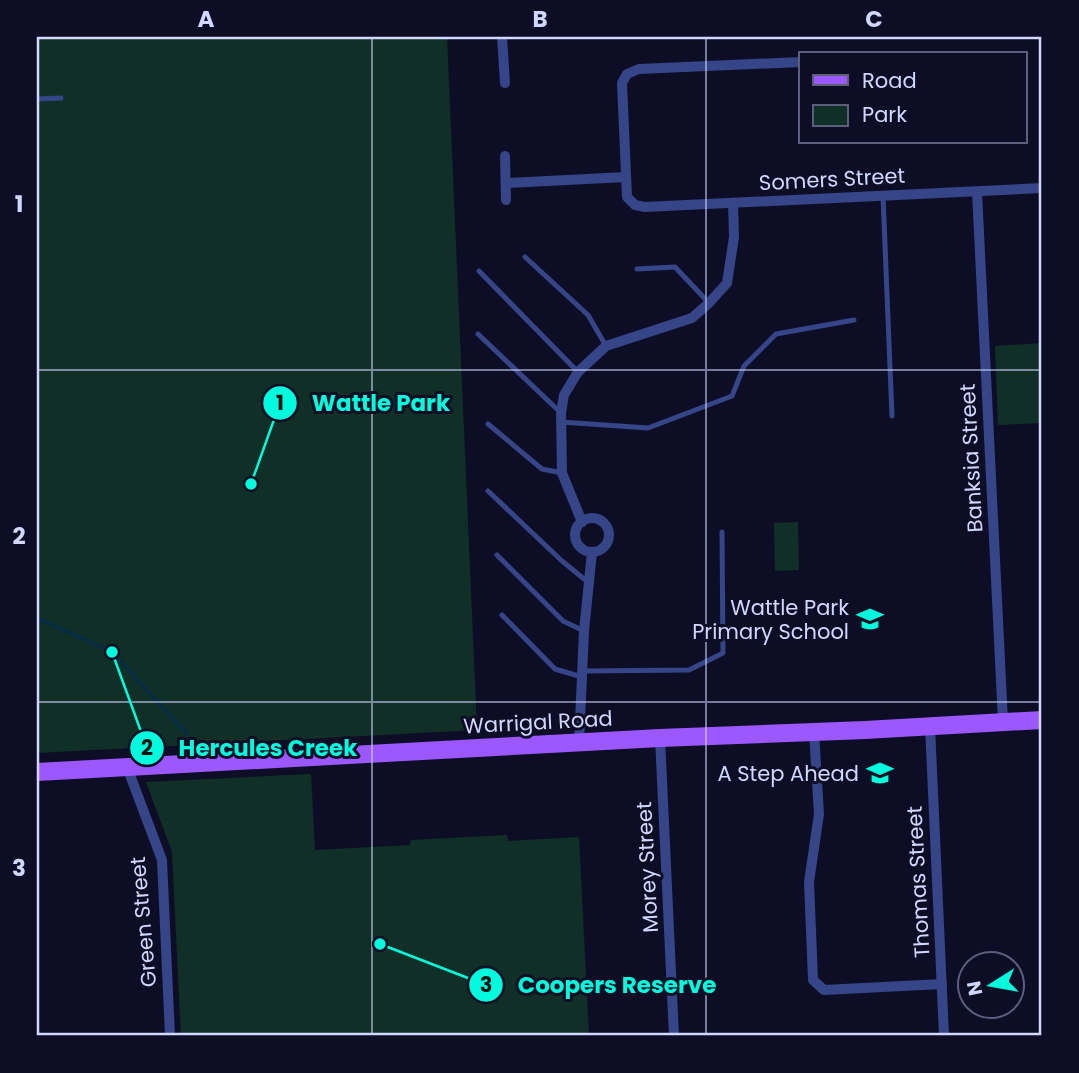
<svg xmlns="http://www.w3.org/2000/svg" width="1079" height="1073" font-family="Poppins,sans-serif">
<rect width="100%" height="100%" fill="#0d0e25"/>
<g fill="#103027">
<path d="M37,37H447L477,730L37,753Z"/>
<path d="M1042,343V423L998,425L995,346Z"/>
<path d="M798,522L799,570L775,571L774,523Z"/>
<path d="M311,774L315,850L410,845L411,840L507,835L508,841L579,837L589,1036H181L172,852L146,782Z"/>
</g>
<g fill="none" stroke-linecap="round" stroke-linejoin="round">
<path stroke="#072b45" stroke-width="3.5" d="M37,618L112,652L187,734"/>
<g stroke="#354587" stroke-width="5">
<path d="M37,99L61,98"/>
<path d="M883,196L892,416"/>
<path d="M525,257L588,315L606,346"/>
<path d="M637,269L675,267L709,303"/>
<path d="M479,271L578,372"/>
<path d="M478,334L560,412"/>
<path d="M561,422L648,428L732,396L744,366L776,334L854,320"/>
<path d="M488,424L542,469L562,473"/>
<path d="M488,491L562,561L589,583"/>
<path d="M497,555L563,621L584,631"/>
<path d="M502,615L555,669L582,677"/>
<path d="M582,671L689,670L723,653L722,532"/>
</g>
<g stroke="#354587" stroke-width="10">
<path d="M502,37L505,83"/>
<path d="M801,62L639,69L627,74L622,83L627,197L635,205L645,207L1042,188"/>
<path d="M505,156L506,200"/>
<path d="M506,183L626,177"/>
<path d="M977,192L1003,722"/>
<circle cx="592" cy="535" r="17"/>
<path d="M582,522L562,473L561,413L564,395L578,372L606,346L692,318L709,303L727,283L734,237L733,203"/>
<path d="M930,726L944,1036"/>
<path d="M814,732L819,814L809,882L813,980L824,990L942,984"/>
<path d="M660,738L674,1036"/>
<path d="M579,743L584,631L592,552"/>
<path d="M127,767L162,860L170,1036"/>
</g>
<path stroke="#9b58ff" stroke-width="18" d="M37,772L660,738L865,730L1042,720"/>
</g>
<path fill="none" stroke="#d1d7ff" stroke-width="2" stroke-opacity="0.55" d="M372,37V1036M706,37V1036M37,370H1042M37,702H1042"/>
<defs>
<g id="school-bare" transform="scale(2.1)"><path d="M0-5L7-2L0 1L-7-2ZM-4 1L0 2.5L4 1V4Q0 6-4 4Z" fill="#00fcdc" stroke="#0d0e25" stroke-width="2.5" paint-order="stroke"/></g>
</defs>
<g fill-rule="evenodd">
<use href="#school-bare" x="870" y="619"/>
<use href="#school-bare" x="880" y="773"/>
</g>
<g text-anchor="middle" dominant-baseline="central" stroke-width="6" stroke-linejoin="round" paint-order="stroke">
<g font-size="21" fill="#d1d7ff" stroke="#0d0e25">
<text transform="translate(832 179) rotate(-3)">Somers Street</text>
<text transform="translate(971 458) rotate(-93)">Banksia Street</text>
<text transform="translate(538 722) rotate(-3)">Warrigal Road</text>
<text transform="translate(647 867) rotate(-93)">Morey Street</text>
<text transform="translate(918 882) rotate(-93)">Thomas Street</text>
<text transform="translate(143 922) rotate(-95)">Green Street</text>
</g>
<g font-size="21" fill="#d1d7ff" stroke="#0d0e25" text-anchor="end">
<text x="849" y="607">Wattle Park<tspan x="849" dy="24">Primary School</tspan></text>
<text x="859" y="773">A Step Ahead</text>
</g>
</g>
<path fill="none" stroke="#00fcdc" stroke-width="2.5" d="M251 484L280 403M112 652L147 748M380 944L486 985"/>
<g fill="#00fcdc" stroke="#0d0e25" stroke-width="2.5">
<circle cx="251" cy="484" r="7"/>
<circle cx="112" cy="652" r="7"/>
<circle cx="380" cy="944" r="7"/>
<circle cx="280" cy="403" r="18"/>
<circle cx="147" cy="748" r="18"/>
<circle cx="486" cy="985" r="18"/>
</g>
<g font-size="21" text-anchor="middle" font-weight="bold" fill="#111">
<text x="280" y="410">1</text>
<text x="147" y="755">2</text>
<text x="486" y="992">3</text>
</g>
<g font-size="23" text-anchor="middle" font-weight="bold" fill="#00fcdc" stroke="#0d0e25" stroke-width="6" stroke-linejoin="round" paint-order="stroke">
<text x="381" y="411">Wattle Park</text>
<text x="268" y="756">Hercules Creek</text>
<text x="617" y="993">Coopers Reserve</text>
</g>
<rect width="1079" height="1073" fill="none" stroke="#0d0e25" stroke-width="77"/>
<rect x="799" y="52" width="228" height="91" fill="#0d0e25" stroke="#5b5e7c" stroke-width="2"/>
<rect x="813" y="75" width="35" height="10" fill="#9b58ff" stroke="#5b5e7c" stroke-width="2"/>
<text x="862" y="88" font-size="21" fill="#d1d7ff">Road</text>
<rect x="813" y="105" width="35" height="21" fill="#103027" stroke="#5b5e7c" stroke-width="2"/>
<text x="862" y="122" font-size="21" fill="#d1d7ff">Park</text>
<g transform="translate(991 985) rotate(259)"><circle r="33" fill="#0d0e25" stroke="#5b5e7c" stroke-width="2"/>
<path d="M0-5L12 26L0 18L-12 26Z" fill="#00fcdc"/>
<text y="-10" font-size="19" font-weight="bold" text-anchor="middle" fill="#d1d7ff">N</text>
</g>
<rect x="38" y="38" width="1002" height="996" fill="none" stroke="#d1d7ff" stroke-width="2.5"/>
<g font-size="23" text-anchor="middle" font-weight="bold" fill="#d1d7ff">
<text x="206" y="27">A</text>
<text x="540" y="27">B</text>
<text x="874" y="27">C</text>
<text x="19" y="212">1</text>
<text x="19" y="544">2</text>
<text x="19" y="876">3</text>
</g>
</svg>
